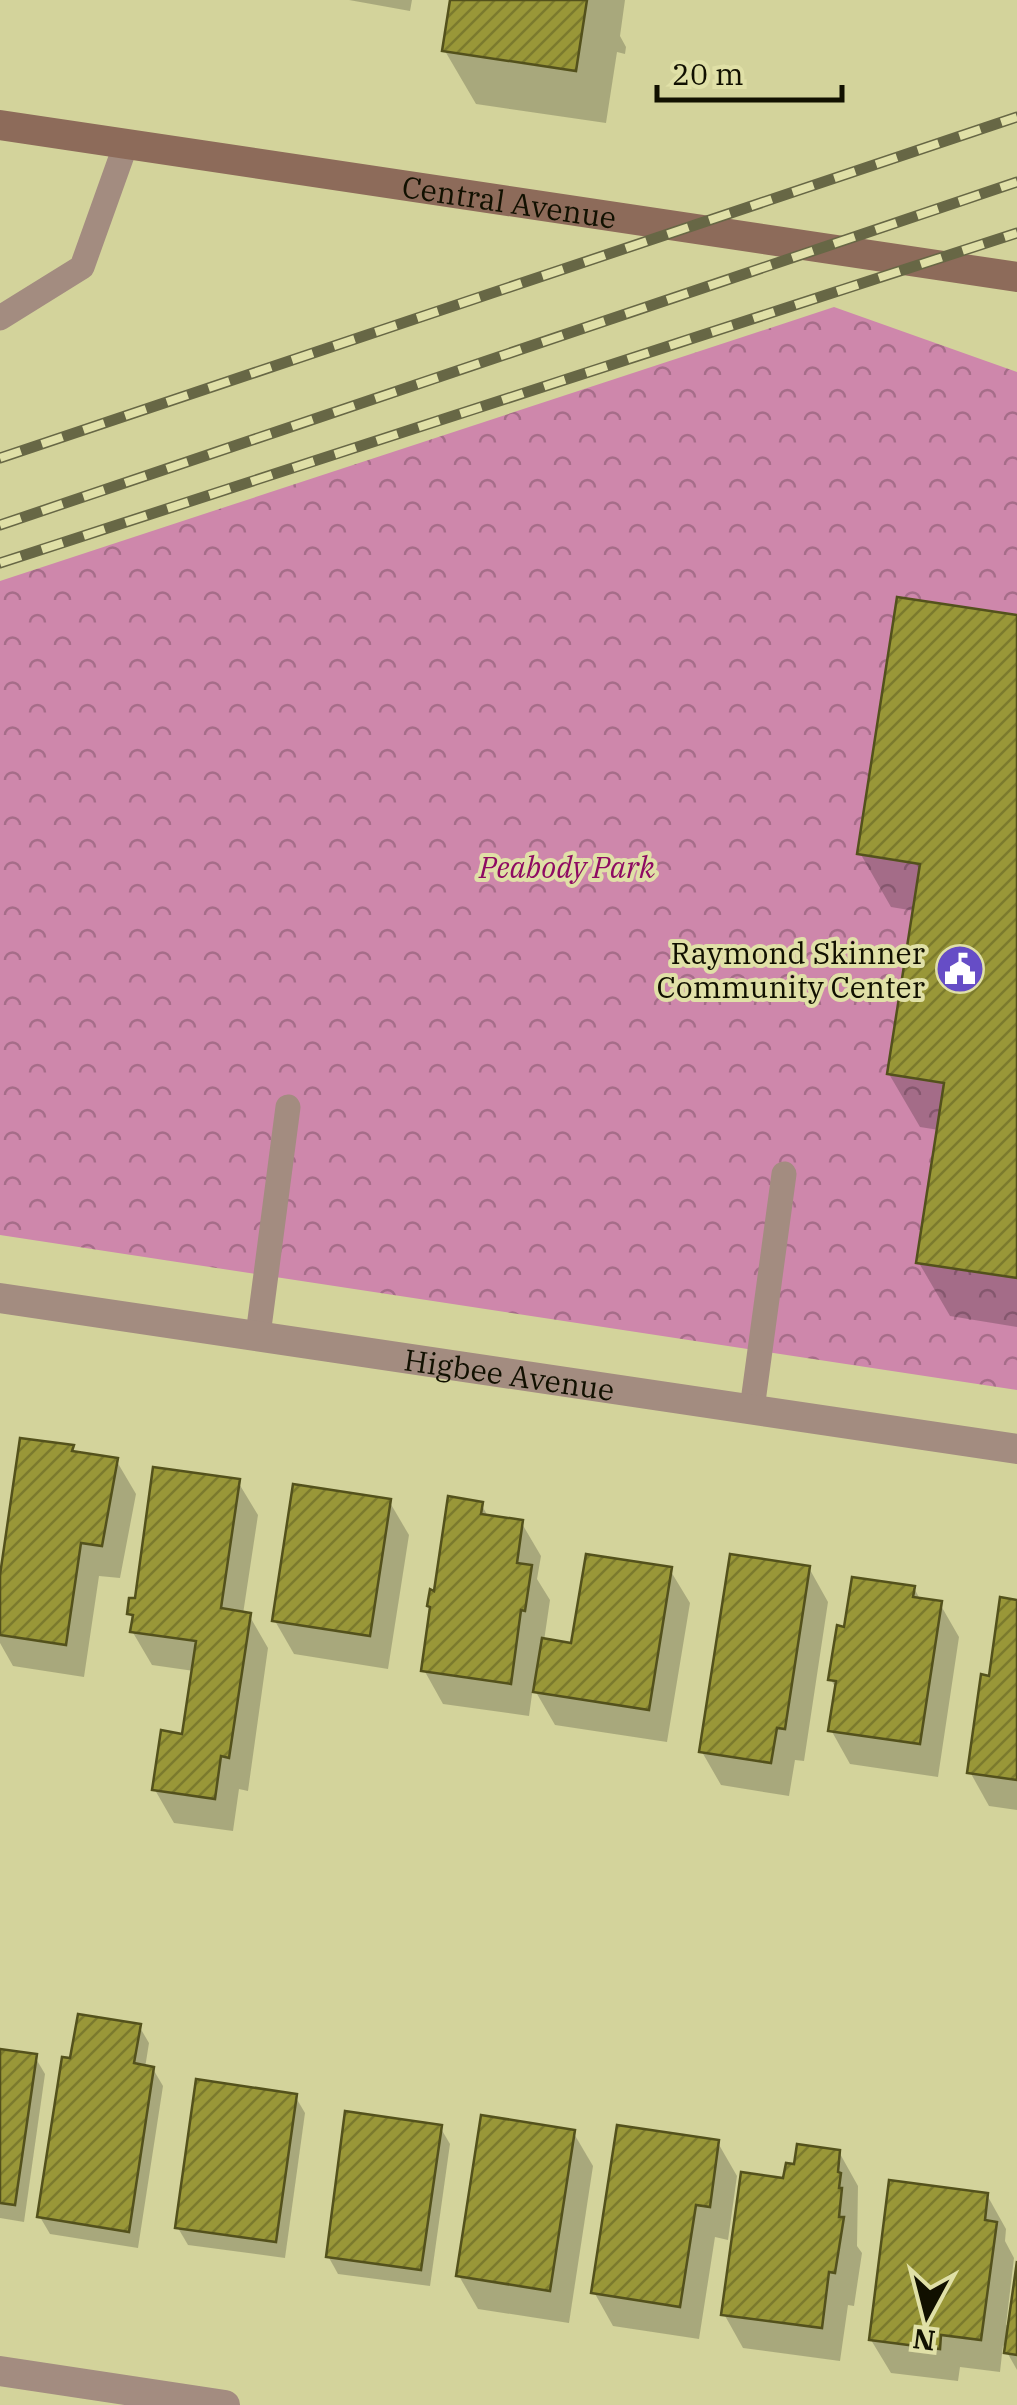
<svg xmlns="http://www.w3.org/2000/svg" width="1017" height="2405" font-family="'IBM Plex Serif',serif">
<defs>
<pattern id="park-crowns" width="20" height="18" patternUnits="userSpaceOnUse" patternTransform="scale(2.5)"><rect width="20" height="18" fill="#ce87ab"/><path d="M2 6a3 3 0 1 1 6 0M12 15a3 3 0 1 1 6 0" fill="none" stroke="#a66d89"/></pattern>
<pattern id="building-hatch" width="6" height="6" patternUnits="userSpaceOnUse" patternTransform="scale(2.5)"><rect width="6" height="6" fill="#999738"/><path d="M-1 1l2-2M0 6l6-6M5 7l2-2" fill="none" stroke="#7b7a2d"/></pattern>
</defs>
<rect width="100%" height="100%" fill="#d3d39b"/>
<path fill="url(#park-crowns)" d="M834,307L1017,372V1390L0,1235V581Z"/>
<g fill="#0003">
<path d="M349,0H412L410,11Z"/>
<path d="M452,0H625L620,36L626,47L625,54L617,52L606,123L476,104L445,51Z"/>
<path d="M1017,618V1327L950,1316L919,1263L939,1130L920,1127L889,1074L915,911L891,907L860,853Z"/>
<path d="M72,1448L76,1455L116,1460L136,1494L120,1578L99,1576L84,1677L13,1666L0,1643V1591Z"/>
<path d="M238,1482L258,1515L243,1614L249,1615L268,1648L248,1791L239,1789L233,1831L174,1823L155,1790L184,1737L194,1671L152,1665L132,1631L134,1621L129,1613Z"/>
<path d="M389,1501L409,1535L388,1669L294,1654L275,1621Z"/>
<path d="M481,1504L489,1518L521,1522L541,1556L537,1579L550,1600L544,1641L573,1645L670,1570L690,1603L667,1742L555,1725L533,1687L529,1716L443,1704L424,1670L432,1611L429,1606Z"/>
<path d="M809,1568L828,1602L804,1761L795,1760L789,1796L721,1785L702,1752Z"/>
<path d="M914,1588L921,1601L940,1604L959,1637L938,1777L850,1764L831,1730L837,1690L831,1680L846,1630Z"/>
<path d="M1017,1602V1810L989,1806L970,1772L991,1680Z"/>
<path d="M139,2026L149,2043L145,2068L153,2069L163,2086L138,2248L50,2234L40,2217L73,2060Z"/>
<path d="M0,2052L35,2057L45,2074L24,2222L0,2218Z"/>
<path d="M295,2096L305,2113L285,2258L188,2245L178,2228Z"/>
<path d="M440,2127L450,2144L430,2286L338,2274L328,2256Z"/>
<path d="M573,2132L593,2166L569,2323L478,2309L459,2276Z"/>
<path d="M718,2143L737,2176L728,2240L715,2237L699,2339L613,2326L594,2292Z"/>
<path d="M839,2152L858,2186L857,2246L862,2253L854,2306L848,2305L840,2361L743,2348L724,2314L785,2181Z"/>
<path d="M987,2195L1006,2229L1005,2241L1014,2258L1006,2325L1011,2326L1017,2279V2370L1003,2345L1000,2372L960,2367L958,2381L891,2373L871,2340Z"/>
</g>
<g fill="url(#building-hatch)" stroke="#53511c" stroke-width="2.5">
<path d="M450,0H587L576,71L442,51Z"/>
<path d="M897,597L1017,615V1278L916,1263L944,1083L887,1074L920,864L857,854Z"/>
<path d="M20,1438L74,1445L72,1451L118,1458L102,1546L81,1543L66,1645L0,1635V1575Z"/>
<path d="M153,1467L240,1479L221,1608L251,1613L229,1758L221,1756L215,1799L152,1790L161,1730L182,1734L196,1641L130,1632L133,1615L127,1614L129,1598H135Z"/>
<path d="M293,1484L391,1499L370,1636L272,1621Z"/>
<path d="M448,1496L483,1502L481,1514L523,1520L517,1563L532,1565L525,1611L521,1610L511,1684L421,1671L430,1607L427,1606L430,1589L434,1591Z"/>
<path d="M586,1554L672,1567L649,1710L533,1692L542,1638L571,1643Z"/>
<path d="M730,1554L810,1566L785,1729L777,1728L771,1763L699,1752Z"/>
<path d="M852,1577L915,1586L913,1597L942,1601L920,1744L828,1731L836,1681L828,1680L837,1625L844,1627Z"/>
<path d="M1000,1597L1017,1600V1780L967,1773L981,1674L989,1676Z"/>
<path d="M78,2014L141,2024L134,2063L154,2067L129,2232L37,2217L62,2057L70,2058Z"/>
<path d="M0,2049L37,2054L15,2205L0,2203Z"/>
<path d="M196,2079L297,2094L276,2242L175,2228Z"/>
<path d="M345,2111L442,2125L421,2270L326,2257Z"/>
<path d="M481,2115L575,2130L550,2291L456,2276Z"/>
<path d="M617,2125L719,2140L710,2207L696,2205L680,2307L591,2293Z"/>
<path d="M797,2144L840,2150L838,2172L841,2173L839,2188H842L839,2217H844L835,2273L829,2272L822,2328L721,2315L741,2172L783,2178L786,2163L794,2164Z"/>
<path d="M889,2180L988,2193L985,2220L997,2222L981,2340L941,2335L940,2349L869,2340Z"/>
<path d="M1017,2261V2355L1004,2353Z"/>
</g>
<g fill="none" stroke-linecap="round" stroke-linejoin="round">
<g stroke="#a38c80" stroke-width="25">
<path d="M0,318L82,267L126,144"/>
<path d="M258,1335L288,1107"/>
<path d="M752,1409L784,1174"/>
</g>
<g stroke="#a38c80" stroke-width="30">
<path id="s1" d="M0,1298L1017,1449"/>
<path d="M0,2371L225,2405"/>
</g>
<path stroke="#8d6b5a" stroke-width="30" id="s2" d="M0,125L1017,277"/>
<g stroke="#676745" stroke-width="11">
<g id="rail">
<path d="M0,458L1017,117"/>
<path d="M0,525L1017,182"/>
<path d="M0,563L1017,233"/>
</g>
</g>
<use href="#rail" stroke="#e0e0a7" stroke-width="8" stroke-dasharray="22" stroke-linecap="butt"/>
</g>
<defs>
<g id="civic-disc" transform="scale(2.5)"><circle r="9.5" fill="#664dc6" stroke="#e0e0a7"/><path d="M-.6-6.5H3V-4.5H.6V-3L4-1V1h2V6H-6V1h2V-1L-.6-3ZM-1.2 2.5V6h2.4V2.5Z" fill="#fff"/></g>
</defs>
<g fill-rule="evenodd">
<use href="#civic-disc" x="960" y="969"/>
</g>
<g text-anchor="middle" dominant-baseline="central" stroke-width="8" stroke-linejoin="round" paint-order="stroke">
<g font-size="30" fill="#111000" stroke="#e0e0a7">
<text stroke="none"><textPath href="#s2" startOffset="515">Central Avenue</textPath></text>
<text stroke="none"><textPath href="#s1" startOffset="515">Higbee Avenue</textPath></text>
</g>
<g font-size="30" font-style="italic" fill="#8e0b62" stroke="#e0e0a7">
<text x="567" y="866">Peabody Park</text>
</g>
<g font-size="30" fill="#111000" stroke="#e0e0a7" text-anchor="end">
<text x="925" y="952">Raymond Skinner<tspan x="925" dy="34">Community Center</tspan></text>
</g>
</g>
<g transform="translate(927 2315) rotate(187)" stroke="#e0e0a7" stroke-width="8" paint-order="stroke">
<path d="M0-8L18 38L0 25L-18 38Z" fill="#111000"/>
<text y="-15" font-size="28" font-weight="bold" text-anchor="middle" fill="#111000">N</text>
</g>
<path d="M657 85v15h185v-15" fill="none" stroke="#111000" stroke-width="5"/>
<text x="672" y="85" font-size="30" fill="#111000" stroke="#e0e0a7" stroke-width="8" paint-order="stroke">20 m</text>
</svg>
